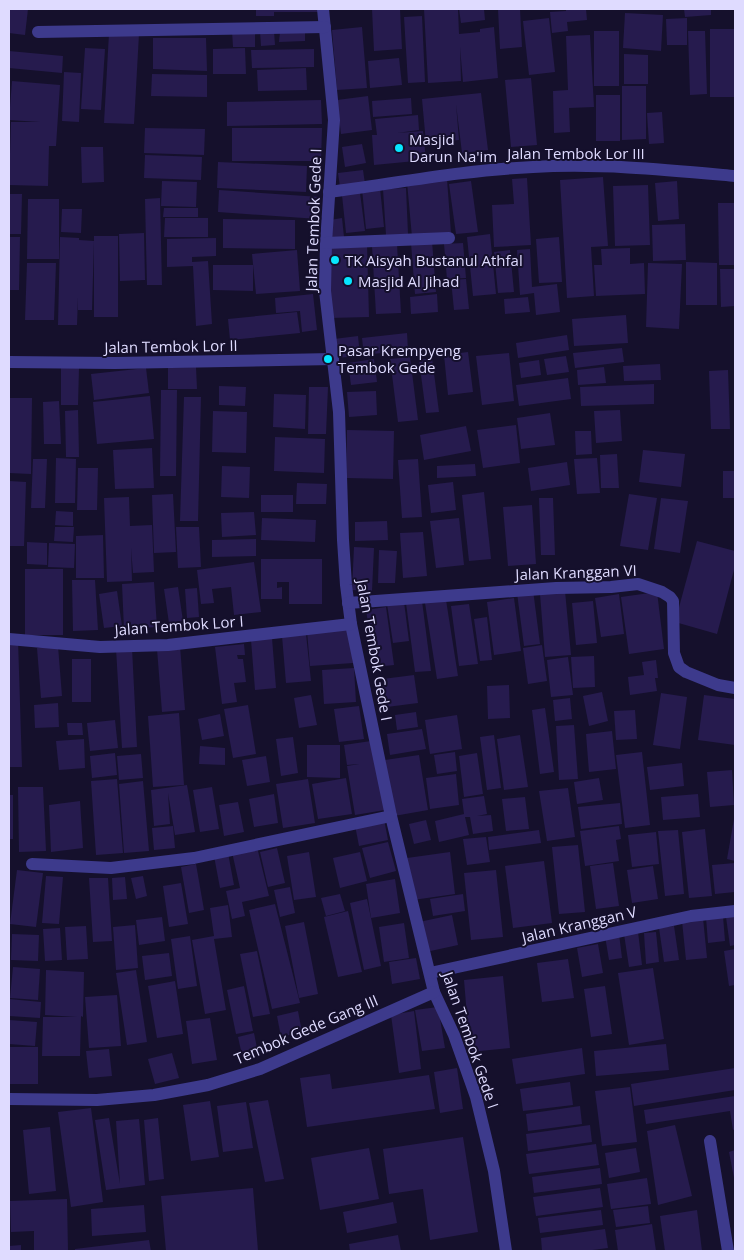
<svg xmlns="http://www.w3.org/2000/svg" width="744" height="1260" font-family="'Open Sans',sans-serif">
<rect width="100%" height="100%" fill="#15102c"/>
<g fill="#261b4e">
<path d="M9,9H28L25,35L9,33Z"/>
<path d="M256,9H318V12H274V16H256Z"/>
<path d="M372,9H400L402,49L374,51Z"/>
<path d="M424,9H458L459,34L480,32V29L494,27L498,78L463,82L460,47L461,81L428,83Z"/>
<path d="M459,9H484L485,20L461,23Z"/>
<path d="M498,9H520L522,47L500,49Z"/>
<path d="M566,9H586L587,20L567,22L568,31L552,33L550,12L566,11Z"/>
<path d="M684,9H711V15L685,17Z"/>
<path d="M625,13L663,15L661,51L623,48Z"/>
<path d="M422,16L425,82L408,83L404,17Z"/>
<path d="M549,18L555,72L529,75L523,21Z"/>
<path d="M687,18V45H667L666,19Z"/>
<path d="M362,27L367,88L337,90L332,30Z"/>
<rect x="710" y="29" width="24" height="68"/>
<path d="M255,30V47H233L232,31Z"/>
<path d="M260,31H274L275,45L261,46Z"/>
<path d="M305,31V41L279,42L280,32Z"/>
<rect x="594" y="31" width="25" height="55"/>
<path d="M688,31H705L707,94L690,95Z"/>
<path d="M109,33L139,34L134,124L104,123Z"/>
<path d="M590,35L594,107L569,108L570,132L554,133L553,91L568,90L566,36Z"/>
<path d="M153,38H206L207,71L153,69Z"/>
<path d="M85,48L105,49L101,110L81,109Z"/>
<path d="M245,48L246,74H213V49Z"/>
<path d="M314,49V67L252,68L251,50Z"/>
<path d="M9,51L63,56L62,73L9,68Z"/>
<path d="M624,54L648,55V84H624Z"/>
<path d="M399,58L402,85L370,88L368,61Z"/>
<path d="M306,68L307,90L258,91L257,70Z"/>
<path d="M64,72L81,73L79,122L62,121Z"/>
<path d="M152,74L207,75V97L151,96Z"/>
<path d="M531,78L537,145L511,147L505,80Z"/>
<path d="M12,81L60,85L56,146H49L48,186L9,185L11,122H40L9,120Z"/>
<path d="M622,86H646V139L622,140Z"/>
<path d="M481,93L488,150L462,153L456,104L459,140L426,143L422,99Z"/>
<rect x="596" y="95" width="24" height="46"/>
<path d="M368,96L372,130L341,134L337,100Z"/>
<path d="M411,98L412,114L373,117L372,101Z"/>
<path d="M321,100L322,124L227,126V102Z"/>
<path d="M662,112L664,143L649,144L647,113Z"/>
<path d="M418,115L419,130L397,133L423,131L426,160L374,165L372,135H377L375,119Z"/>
<path d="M145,128L205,129L204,155L144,153Z"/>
<path d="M232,128H322L321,161H232Z"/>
<path d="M362,144L366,163L345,167L342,147Z"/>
<path d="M81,147H103L104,182L82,183Z"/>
<path d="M145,155L202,157L201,180L144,178Z"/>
<path d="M218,162L307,166L306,192L217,188Z"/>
<path d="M363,170L365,184L340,187L338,173Z"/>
<path d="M603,177L608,246L591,247L594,296L567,298L560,180Z"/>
<path d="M527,178L531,245L494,247L492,205L514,204L512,179Z"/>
<path d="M447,179L451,233L412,237L407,182Z"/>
<path d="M162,181L197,182L196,207L161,206Z"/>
<path d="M471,181L478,232L456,234L449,184Z"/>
<path d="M677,181L679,219L658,221L655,183Z"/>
<path d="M648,185L650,245L615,246L613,186Z"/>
<path d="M380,188L384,227L366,229L362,189Z"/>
<path d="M406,188L408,234L386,235L383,189Z"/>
<path d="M219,190L320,197L318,219L218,212Z"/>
<path d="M360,193L365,231L346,233L342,195Z"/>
<path d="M9,194H22L21,234H9Z"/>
<path d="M160,198L162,285H147L145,199Z"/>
<path d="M28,199H59V259H27Z"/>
<path d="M718,203H735V265H719Z"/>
<path d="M164,208H198V217H163Z"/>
<path d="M62,209H82L81,233L61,232Z"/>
<path d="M165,218H208V237H164Z"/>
<path d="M342,218L344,237L332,239L330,220Z"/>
<path d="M223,219L295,220V249L223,248Z"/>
<path d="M685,224L686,260L653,261L652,225Z"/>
<path d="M144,233L145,280L120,281L119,234Z"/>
<path d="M490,234L496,294L473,296L467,237Z"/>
<rect x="94" y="236" width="24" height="81"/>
<path d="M9,237H20L19,290H9Z"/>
<path d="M60,237L79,238V240L94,241L92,310H78V297L77,325H58Z"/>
<path d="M559,237L562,282L539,283L536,239Z"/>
<path d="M216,238V256L192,257V262L208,261L212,324L196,326L193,266L167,267V239Z"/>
<path d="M432,241L436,292L415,294L411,243Z"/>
<path d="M463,243L466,278L447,279L444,244Z"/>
<path d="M367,244L369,317L329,318L327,246Z"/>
<path d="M397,244L401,313L376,314L372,246Z"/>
<path d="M630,248V264L644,263L645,294L596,296L594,265H602L601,249Z"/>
<path d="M530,249L532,287L557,284L560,312L536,315L534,293L520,295L517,250Z"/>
<path d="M297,250L300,291L256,294L252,254Z"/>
<path d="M510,250L514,292L498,293L494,252Z"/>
<path d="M686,262L717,263V305H686Z"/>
<path d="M27,263H56L54,320H25Z"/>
<path d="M648,263L682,264L679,329L646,327Z"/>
<path d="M213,265H253V291L213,290Z"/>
<path d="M720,269H735V306L721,307Z"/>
<path d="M466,279L469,309L454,310L451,280Z"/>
<path d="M313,294L317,330L302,332L300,311L276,313L275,298Z"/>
<path d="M437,294L438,312L411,314L410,297Z"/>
<path d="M528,297L530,312L505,314L504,299Z"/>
<path d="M297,312L300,333L230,340L228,319Z"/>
<path d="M626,315L628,343L574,346L572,319Z"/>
<path d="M407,333L408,350L364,355L362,338Z"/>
<path d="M567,335L569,350L518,358L516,343Z"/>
<path d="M358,336L360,356L336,358L334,339Z"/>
<path d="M622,348L624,362L575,368L573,353Z"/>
<path d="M468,352L473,392L448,395L444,355Z"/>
<path d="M509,353L514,401L482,405L476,356Z"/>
<path d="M566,356L569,372L547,375L544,359Z"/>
<path d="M410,357L418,420L398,422L390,359Z"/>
<path d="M432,358L439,412L426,413L419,360Z"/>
<path d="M374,359L377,382L351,385L348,363Z"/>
<path d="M539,360L541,375L521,378L519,363Z"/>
<path d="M660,364L661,380L624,381L623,366Z"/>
<path d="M196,367L197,389H168V368Z"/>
<path d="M604,367L606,383L578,385L577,370Z"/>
<path d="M61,368H79L78,405H61Z"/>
<path d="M146,368L149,393L94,400L91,374Z"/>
<path d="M728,370L730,429H711L709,371Z"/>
<path d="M568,378L571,399L519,406L516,385Z"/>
<path d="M654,384V404L581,406L580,387Z"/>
<path d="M219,386L246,387L245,406L219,405Z"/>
<path d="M309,387H328L326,434H308Z"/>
<path d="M161,390H177L176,476H160Z"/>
<path d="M376,391L377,415L349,417L347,392Z"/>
<path d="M274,394L306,395L305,429L273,427Z"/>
<path d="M150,396L154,439L97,444L93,402Z"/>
<path d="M184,397H201L198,521H180Z"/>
<path d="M9,398H32L31,474L9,473Z"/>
<path d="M59,401L61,444H44L43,402Z"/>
<path d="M78,410L79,457H66L65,411Z"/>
<path d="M620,410L622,441L596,443L594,411Z"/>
<path d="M213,411L247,412L246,453L212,452Z"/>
<path d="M550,413L555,445L521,449L517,418Z"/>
<path d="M516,425L520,463L483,468L477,430Z"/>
<path d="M466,426L471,451L424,460L420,435Z"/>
<path d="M347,430L394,431L393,479L346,478Z"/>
<path d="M575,431H591L592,454L576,455Z"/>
<path d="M275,437L325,439L324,473L274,471Z"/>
<path d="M152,448L154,488L115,489L113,450Z"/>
<path d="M643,450L685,454L681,487L639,482Z"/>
<path d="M617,454L619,488H601L600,455Z"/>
<path d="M56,458L76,459L75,503H55Z"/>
<path d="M597,458L600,493L577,494L574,459Z"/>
<path d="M33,459H47L45,508H31Z"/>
<path d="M418,459L422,517L402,518L398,460Z"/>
<path d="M567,462L570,485L531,491L528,468Z"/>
<path d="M475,464L476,476L437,478V466Z"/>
<path d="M222,466L250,467L249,498L221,497Z"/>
<path d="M78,468H98L97,510H77Z"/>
<rect x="723" y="471" width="12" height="27"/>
<path d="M9,481L26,482L24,546H9Z"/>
<path d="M453,482L456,510L431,513L428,485Z"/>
<path d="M297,483L327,484L326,504H296Z"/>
<path d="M484,492L491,559L469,561L462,495Z"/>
<path d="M173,494L176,552L154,553L152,495Z"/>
<path d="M629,494L657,498L648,550L620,546Z"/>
<rect x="261" y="495" width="32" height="17"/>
<path d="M129,497L130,526L152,525L154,572L133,573L131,548L132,581L107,582L104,498Z"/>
<path d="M539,498H553L555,555H541Z"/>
<path d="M661,498L688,501L680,553L654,549Z"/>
<path d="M532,505L536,564L508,566L503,507Z"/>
<path d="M56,511L73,512V526L55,525Z"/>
<path d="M254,512L256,535L222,537L221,513Z"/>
<path d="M262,518L316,520L315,542L261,540Z"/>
<path d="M459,518L464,565L436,568L430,521Z"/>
<path d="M387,521L388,540L355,541V522Z"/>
<path d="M55,527H74L73,542L54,541Z"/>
<path d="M176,527H199L201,567L178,568Z"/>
<path d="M423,532L427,576L403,578L400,533Z"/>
<path d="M103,535L104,578H76V536Z"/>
<path d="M256,539V556L212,557V540Z"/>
<path d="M697,541L735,551V566L717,634L675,622Z"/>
<path d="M27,542L47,543V565L27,564Z"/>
<path d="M49,543L75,544L74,568L48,567Z"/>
<path d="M354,547L374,548L372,591L352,590Z"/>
<path d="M379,550L397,551L395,583H378Z"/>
<path d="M261,559H322V604H289V582H277V588L282,587V599H261Z"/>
<path d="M254,562L261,612L234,615L231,587L212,589L214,603L201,604L197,570Z"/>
<rect x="25" y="569" width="38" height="66"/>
<path d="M72,580H95L98,630L73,631Z"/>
<path d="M154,582L157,627L124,629L122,584Z"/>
<path d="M178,587L183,621L169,623L164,589Z"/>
<path d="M197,588L199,617L187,618L185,589Z"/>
<path d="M533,590L540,644L524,646L517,593Z"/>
<path d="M117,591L122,626L104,628L99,594Z"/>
<path d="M565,591L571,655L545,657L540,594Z"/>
<path d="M657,592L664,649L629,654L621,597Z"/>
<path d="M619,594L624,634L601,637L595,598Z"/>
<path d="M514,598L521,651L494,655L487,602Z"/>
<path d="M446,600L458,676L437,679L425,603Z"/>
<path d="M422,601L431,671L415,672L406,603Z"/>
<path d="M593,601L597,643L576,645L572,603Z"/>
<path d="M404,602L409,641L393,643L387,604Z"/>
<path d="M469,604L478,664L459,666L451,606Z"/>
<path d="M386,607L394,665L375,667L366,610Z"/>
<path d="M487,617L492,660L480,661L474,619Z"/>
<path d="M350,627L353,663L310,666L307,631Z"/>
<path d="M306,634L311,681L286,683L282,636Z"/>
<path d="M272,638L276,688L255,690L251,640Z"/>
<path d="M9,640H18L22,767H9Z"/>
<path d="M244,644L245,655H237L238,659H243L246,682L234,683L237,702L222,704L215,647Z"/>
<path d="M542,645L547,681L528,684L523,648Z"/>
<path d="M58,646L62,696L41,698L37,648Z"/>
<path d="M180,646L185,710L162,712L157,649Z"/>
<path d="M132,648L137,747L122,748L116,649Z"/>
<path d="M594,656L595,687L573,688L571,657Z"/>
<path d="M568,657L573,695L551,697L547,660Z"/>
<rect x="72" y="659" width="19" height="43"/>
<path d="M656,660L658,678H655L657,691L630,695L628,677L644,675L642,662Z"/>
<path d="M354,668L356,702L324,704L322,670Z"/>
<path d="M414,675L418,703L379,708L375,680Z"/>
<path d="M509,685L510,718L488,719L487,686Z"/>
<path d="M602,692L608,721L589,726L583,696Z"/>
<path d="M661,693L687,697L680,749L653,745Z"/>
<path d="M311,695L317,725L299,728L294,698Z"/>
<path d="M704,695L735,699V745L698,740Z"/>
<path d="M570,698L572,719L555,721L553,700Z"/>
<path d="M58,703L59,727L35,728L34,705Z"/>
<path d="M248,705L256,754L233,758L224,709Z"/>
<path d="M359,706L364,739L339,742L334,709Z"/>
<path d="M545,708L554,772L540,774L532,710Z"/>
<path d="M635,710L637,739L616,740L614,711Z"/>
<path d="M416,712L418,727L397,730L395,715Z"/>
<path d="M179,713L184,785L153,787L148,716Z"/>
<path d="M220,714L224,736L202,740L198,719Z"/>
<path d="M457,715L462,749L430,754L425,720Z"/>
<path d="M115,720L118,748L90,751L87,723Z"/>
<path d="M67,723H82L83,735H68Z"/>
<path d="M574,725L578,779L559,780L556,726Z"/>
<path d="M422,729L426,749L390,755L387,734Z"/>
<path d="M612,731L616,769L589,772L586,734Z"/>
<path d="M494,735L501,788L487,790L480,737Z"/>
<path d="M520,735L528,787L504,790L497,739Z"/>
<path d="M293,737L298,773L281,776L276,739Z"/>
<path d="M84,739L85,768L59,770L56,741Z"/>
<path d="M371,741L385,810L355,815L347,766L359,764L347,765L344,745Z"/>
<path d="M307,745H340V778L307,777Z"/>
<path d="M200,746L225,748V765L199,764Z"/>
<path d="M455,752L457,771L437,774L434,755Z"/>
<path d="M642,752L650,825L625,828L616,755Z"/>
<path d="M115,753L117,775L92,778L90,756Z"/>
<path d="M477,753L483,794L464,797L459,756Z"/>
<path d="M141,754L143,778L119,780L117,756Z"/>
<path d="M419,755L428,810L394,816L385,760Z"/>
<path d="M266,756L270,782L247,786L242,760Z"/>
<path d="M682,763L684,786L650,790L647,767Z"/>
<path d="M732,770L734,805L710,807L707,772Z"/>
<path d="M456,774L459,805L430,809L426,778Z"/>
<path d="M346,778L352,814L318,819L312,784Z"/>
<path d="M599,778L603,800L577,804L574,782Z"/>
<path d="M117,779L123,853L96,855L91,781Z"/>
<path d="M308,779L315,823L283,828L276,784Z"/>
<path d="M143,781L149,851L124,853L119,784Z"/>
<path d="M187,785L195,832L175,835L168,793L170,824L154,826L151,790Z"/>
<path d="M18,787H43L46,851L19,852Z"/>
<path d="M212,787L219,829L200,832L193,790Z"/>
<path d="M568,788L575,837L547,841L539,791Z"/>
<path d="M274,794L278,823L254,827L249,799Z"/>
<path d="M698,794L700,817L663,820L661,797Z"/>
<rect x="9" y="795" width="4" height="44"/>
<path d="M484,796L487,814L477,816L491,815L493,831L473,834L470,817H465L469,835L439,842L435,821L464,814L462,799Z"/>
<path d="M525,797L529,829L506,831L502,799Z"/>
<path d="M80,801L83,848L51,852L49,805Z"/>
<path d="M238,802L244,832L224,836L219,805Z"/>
<path d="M620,803L622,824L581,829L578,807Z"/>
<path d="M384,819L388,840L359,846L355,825Z"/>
<path d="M734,819H735V861L727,859Z"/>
<path d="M426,820L431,840L414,844L409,824Z"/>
<path d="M173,826L175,848L154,850L152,828Z"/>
<path d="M619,826L621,839L616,840L619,861L585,866L580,831Z"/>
<path d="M705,829L712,896L689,898L682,832Z"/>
<path d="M539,830L541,843L489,850L488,837Z"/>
<path d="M678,830L684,894L665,896L658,831Z"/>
<path d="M656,832L659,864L632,867L628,835Z"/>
<path d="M486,837L490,862L467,865L463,839Z"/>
<path d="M388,842L396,871L370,878L362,848Z"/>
<path d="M578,845L585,912L559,914L552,847Z"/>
<path d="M257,847L269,896L242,902L245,916L232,919L226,891L240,888L232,852Z"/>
<path d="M277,848L285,883L268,887L260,852Z"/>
<path d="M309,852L316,897L294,900L287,856Z"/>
<path d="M360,852L367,881L340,888L333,858Z"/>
<path d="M450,852L455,894L413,900L407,858Z"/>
<path d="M228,853L234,885L220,888L214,856Z"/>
<path d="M544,861L552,923L513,928L505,866Z"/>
<path d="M613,863L619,906L596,909L590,866Z"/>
<path d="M735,863V892L715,894L712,865Z"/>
<path d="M196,864L204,910L189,913L181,867Z"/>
<path d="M653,866L658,899L632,903L627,870Z"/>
<path d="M17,870L43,873L36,927L10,924Z"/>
<path d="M496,870L503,937L471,940L464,873Z"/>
<path d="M46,876L63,877L59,924L42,923Z"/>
<path d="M143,876L147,896L136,899L131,878Z"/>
<path d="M125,877L127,899L113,900L112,878Z"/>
<path d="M89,878H108L112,941L93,942Z"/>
<path d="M395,879L400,913L371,918L366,884Z"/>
<path d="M181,883L188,924L169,927L163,886Z"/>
<path d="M290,887L295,913L280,917L274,890Z"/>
<path d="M340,894L345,911L326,916L321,898Z"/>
<path d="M463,894L465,911L433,916L430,899Z"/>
<path d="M367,899L381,966L364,970L350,903Z"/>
<path d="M275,904L300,1003L272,1009L249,910Z"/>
<path d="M228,905L232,937L214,939L226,1010L205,1014L192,940L214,936L210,908Z"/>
<path d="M348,911L362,972L338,977L324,917Z"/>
<path d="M452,915L458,945L426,952L419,922Z"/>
<path d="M723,916L725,941L708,943L706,917Z"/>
<path d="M735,916V945L730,946L726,917Z"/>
<path d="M162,917L165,941L139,945L136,920Z"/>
<path d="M703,918L707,958L686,960L682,921Z"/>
<path d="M304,922L318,994L299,998L285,926Z"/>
<path d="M404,923L409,958L384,962L379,927Z"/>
<path d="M135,925L138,968L116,970L113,927Z"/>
<path d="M86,926L88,959L67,960L65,927Z"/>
<path d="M674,926L679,960L664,962L659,928Z"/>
<path d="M60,928L62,960L45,961L43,929Z"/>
<path d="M638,932L642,965L629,967L624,934Z"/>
<path d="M656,932L659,962L646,964L644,933Z"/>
<path d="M12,934L39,935L38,961L11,960Z"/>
<path d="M619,934L622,958L609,960L605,936Z"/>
<path d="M190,936L197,986L178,989L171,939Z"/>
<path d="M598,944L603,973L582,977L577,948Z"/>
<path d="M735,949V985L729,986L724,951Z"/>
<path d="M257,951L270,1014L253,1017L240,954Z"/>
<path d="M169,953L172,976L145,980L142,956Z"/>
<path d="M416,958L420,979L392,984L389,962Z"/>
<path d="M568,959L574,998L542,1002L537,963Z"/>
<path d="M13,967L40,969L38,1000L10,998Z"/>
<path d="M653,968L664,1039L629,1045L618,973Z"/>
<path d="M46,970L84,972L83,1017L81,1016L80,1056H42L43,1017H77L45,1015Z"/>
<path d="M136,970L147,1042L127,1045L116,973Z"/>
<path d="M503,976L510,1048L470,1052L464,980Z"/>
<path d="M175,981L183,1034L157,1038L148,986Z"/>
<path d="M244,986L253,1031L236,1034L227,990Z"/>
<path d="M605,986L612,1034L591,1037L584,989Z"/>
<path d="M117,995L121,1046L89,1048L85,997Z"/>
<path d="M9,999L41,1002L40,1018L9,1016Z"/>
<path d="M438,1007L445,1048L422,1051L415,1010Z"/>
<path d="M298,1011L302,1032L281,1037L277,1016Z"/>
<path d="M414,1011L421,1069L399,1073L391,1015Z"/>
<path d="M210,1018L217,1060L192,1064L186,1021Z"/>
<path d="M9,1020L37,1022L35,1046L9,1044Z"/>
<path d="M254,1033L258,1053L242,1055L238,1037Z"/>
<path d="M666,1044L669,1070L596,1076L594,1051Z"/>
<rect x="9" y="1047" width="29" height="37"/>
<path d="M582,1048L585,1074L516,1084L512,1059Z"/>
<path d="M109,1049L112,1076L89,1078L86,1051Z"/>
<path d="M172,1053L179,1078L155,1084L148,1059Z"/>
<path d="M457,1068L463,1109L440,1113L434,1072Z"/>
<path d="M735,1068V1090L634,1106L631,1084Z"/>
<path d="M330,1074L332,1089L429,1075L435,1109L307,1127L300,1078Z"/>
<path d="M570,1082L573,1105L523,1111L520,1089Z"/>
<path d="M630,1087L637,1142L602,1146L595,1091Z"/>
<path d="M735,1096V1129L733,1130L730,1111L646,1124L644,1110Z"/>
<path d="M268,1100L284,1179L265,1182L249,1103Z"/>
<path d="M210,1101L219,1157L191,1161L183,1105Z"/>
<path d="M246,1102L253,1148L223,1152L217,1106Z"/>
<path d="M580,1106L582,1124L528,1131L526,1114Z"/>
<path d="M91,1108L103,1202L71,1207L58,1112Z"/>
<path d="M109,1118L120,1184L116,1121L139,1119L145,1185L106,1190L95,1120Z"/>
<path d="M158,1118L164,1179L149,1181L144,1120Z"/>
<path d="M590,1125L592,1142L528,1151L526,1134Z"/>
<path d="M675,1125L692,1196L658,1205L647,1131Z"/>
<path d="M50,1127L56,1191L29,1194L23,1130Z"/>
<path d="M463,1137L478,1232L430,1240L423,1189L389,1194L383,1149Z"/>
<path d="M596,1144L599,1165L529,1174L526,1154Z"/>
<path d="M369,1148L379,1199L320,1210L311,1158Z"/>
<path d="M636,1148L640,1172L609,1178L605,1153Z"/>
<path d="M735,1150V1178H734L729,1152Z"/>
<path d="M600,1168L602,1184L534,1193L532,1177Z"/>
<path d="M647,1178L651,1204L611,1209L607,1184Z"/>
<path d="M253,1188L258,1251H166L161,1196Z"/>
<path d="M600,1188L603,1207L536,1216L533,1197Z"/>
<path d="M67,1199L68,1251H34V1231L11,1232L10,1201Z"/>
<path d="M393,1202L397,1223L347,1233L343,1212Z"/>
<path d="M144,1205L146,1232L92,1236L91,1209Z"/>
<path d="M648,1206L650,1223L616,1227L613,1210Z"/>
<path d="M601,1210L603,1225L540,1233L538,1218Z"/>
<path d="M697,1210L702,1251H665L660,1216Z"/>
<path d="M652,1224L656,1251H618L615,1230Z"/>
<path d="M605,1229L608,1248L585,1251H542L541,1238Z"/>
<path d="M398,1235L401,1251H350L349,1244Z"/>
<path d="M149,1240L151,1251H75V1249Z"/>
<path d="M21,1245V1251H9V1246Z"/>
</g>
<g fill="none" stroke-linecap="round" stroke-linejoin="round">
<path stroke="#3d3a8c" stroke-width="12" d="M710,1141L728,1251"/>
<g stroke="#3d3a8c" stroke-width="12">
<path d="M323,9L334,120L326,243L325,291L339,412L343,540L346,585L351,624L391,816L434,992L454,1035L476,1097L494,1171L506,1251"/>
<path d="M38,32L325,27"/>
<path d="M329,192C397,183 465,170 533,167C600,163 669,170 735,176"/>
<path d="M326,243L449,238"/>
<path d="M9,362L115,363L333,359"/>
<path d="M348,603L556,588L611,587L638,584L662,592L670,597L673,601L674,653L679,667L686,672L718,685L735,688"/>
<path d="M9,639L100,647L168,645L351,624"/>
<path d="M32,864L111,868L194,858L391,816"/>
<path d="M430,973L691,916L735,911"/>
<path d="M9,1099L97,1100L154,1095L208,1085L260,1069L434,992"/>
</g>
</g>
<g fill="#07e6ff" stroke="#15102c" stroke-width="2">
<circle cx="399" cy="148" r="5"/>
<circle cx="335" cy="260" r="5"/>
<circle cx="348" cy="281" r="5"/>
<circle cx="328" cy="359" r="5"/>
</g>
<g text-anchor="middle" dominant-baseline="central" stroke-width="4" stroke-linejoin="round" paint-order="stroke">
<g font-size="15" fill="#dfdbff" stroke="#15102c" text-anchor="start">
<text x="409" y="139">Masjid<tspan x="409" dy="17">Darun Na'im</tspan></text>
<text x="345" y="260">TK Aisyah Bustanul Athfal</text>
<text x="358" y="281">Masjid Al Jihad</text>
<text x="338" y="350">Pasar Krempyeng<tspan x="338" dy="17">Tembok Gede</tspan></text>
</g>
<g font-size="15" fill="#dfdbff" stroke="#15102c">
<text x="576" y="153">Jalan Tembok Lor III</text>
<text transform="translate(313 220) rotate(-88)">Jalan Tembok Gede I</text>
<text transform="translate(171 346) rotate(-1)">Jalan Tembok Lor II</text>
<text transform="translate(576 572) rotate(-2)">Jalan Kranggan VI</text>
<text transform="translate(179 625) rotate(-4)">Jalan Tembok Lor I</text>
<text transform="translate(375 650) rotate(80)">Jalan Tembok Gede I</text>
<text transform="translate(579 924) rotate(-13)">Jalan Kranggan V</text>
<text transform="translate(306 1029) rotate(-23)">Tembok Gede Gang III</text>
<text transform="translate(471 1040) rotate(71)">Jalan Tembok Gede I</text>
</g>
</g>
<rect width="744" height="1260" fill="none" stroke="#dfdbff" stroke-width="20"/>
</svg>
